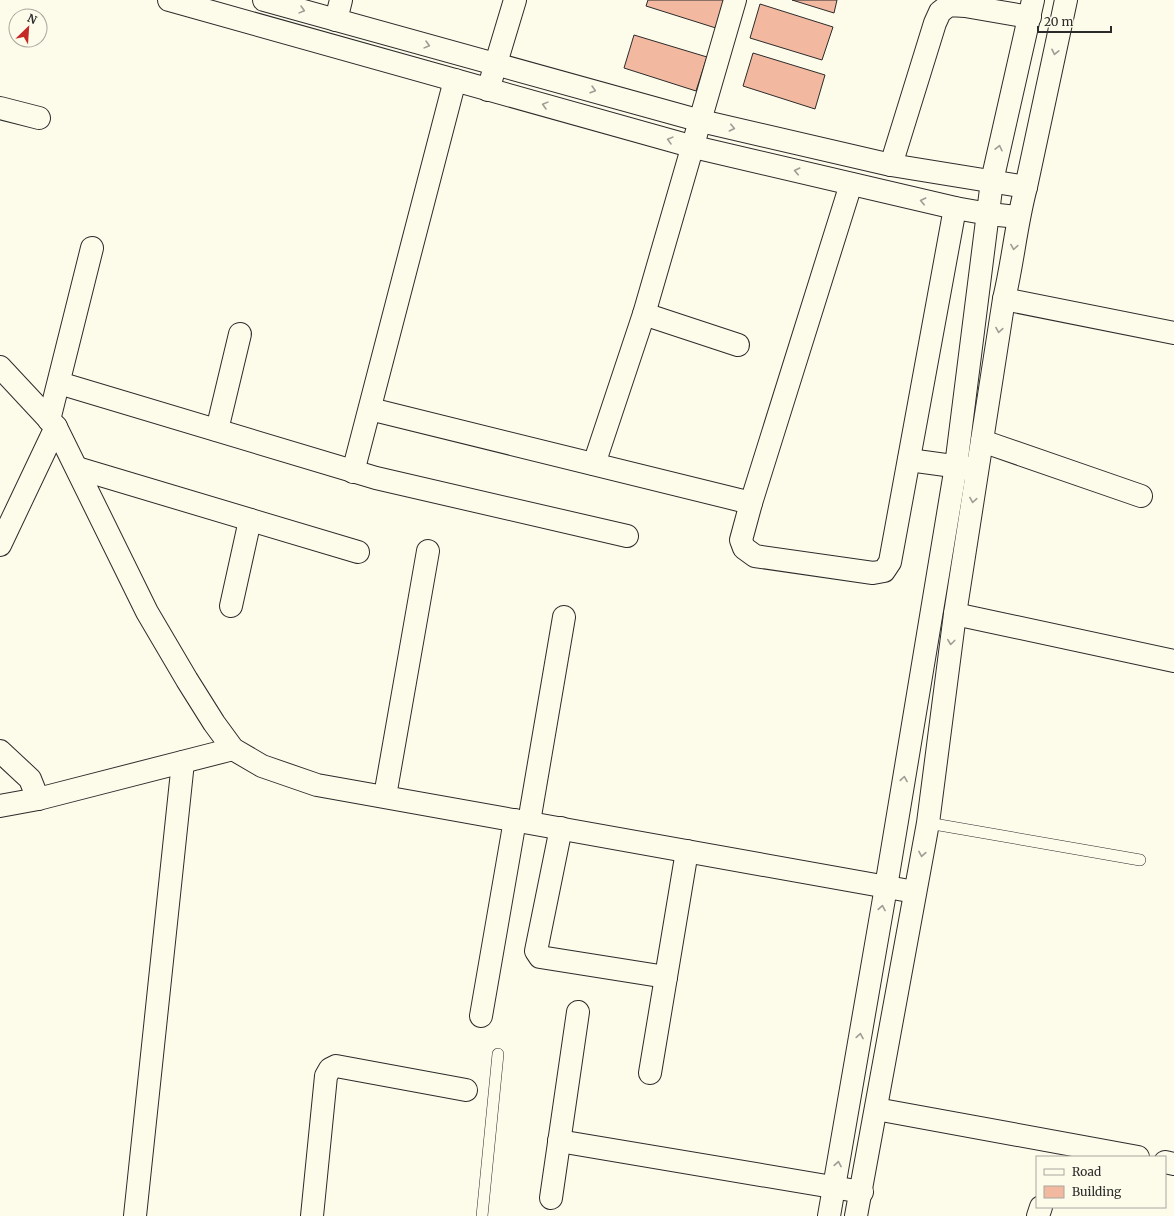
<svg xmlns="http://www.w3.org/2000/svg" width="1174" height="1216" font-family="Merriweather,serif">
<rect width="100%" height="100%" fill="#fdfbea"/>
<g fill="#f2b8a0" stroke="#2b2b2b">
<path d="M648,0H728L719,29L646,6Z"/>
<path d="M792,0H837L834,13Z"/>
<path d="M760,4L833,27L822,60L750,38Z"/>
<path d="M634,35L707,57L696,91L624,68Z"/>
<path d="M753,53L825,75L815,109L743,86Z"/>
</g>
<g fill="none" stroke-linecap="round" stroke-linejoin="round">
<g stroke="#2b2b2b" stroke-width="12">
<g id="lane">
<path d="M928,823L1140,860"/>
<path d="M482,1216L498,1054"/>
</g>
</g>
<g stroke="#2b2b2b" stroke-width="24">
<g id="street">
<path d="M336,20L341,0"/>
<path d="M488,90L515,0"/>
<path d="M0,108L39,118"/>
<path d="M891,165L935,23L940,12L949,5L965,6L1030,17"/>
<path d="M851,184L751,503L741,540L744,548L755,556L873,573L884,571L890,562L955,208"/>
<path d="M989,214L1018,217"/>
<path d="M1004,299L1174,333"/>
<path d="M644,314L738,345"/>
<path d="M0,367L56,427L147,612L187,680L214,723L233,749L262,766L317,785L915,892"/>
<path d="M59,383L376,478L627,536"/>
<path d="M370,409L751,503"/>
<path d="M49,420L92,248"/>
<path d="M217,430L240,334"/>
<path d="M982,441L1141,496"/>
<path d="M909,460L975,469"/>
<path d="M594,464L644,314L735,0"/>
<path d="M77,468L358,552"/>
<path d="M353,472L455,80"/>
<path d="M0,545L56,427"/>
<path d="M231,606L250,520"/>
<path d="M955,614L1174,661"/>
<path d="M0,751L30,779L38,799"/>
<path d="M385,796L428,551"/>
<path d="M0,806L38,799L233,749"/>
<path d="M529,822L564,617"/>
<path d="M561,828L536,951L540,957L666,977"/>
<path d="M481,1016L515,820"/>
<path d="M650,1073L687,851"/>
<path d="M876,1109L1138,1157"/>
<path d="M559,1141L862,1192"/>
<path d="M1165,1162L1174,1164"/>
<path d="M551,1198L578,1012"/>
<path d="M135,1216L183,762"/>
<path d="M312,1216L326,1076L330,1069L336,1066L466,1090"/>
<path d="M1038,1216L1041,1207"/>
</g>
</g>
<g stroke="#2b2b2b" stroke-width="24">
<g id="secondary">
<path d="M169,0L694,147L955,208L989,214"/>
<path d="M264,0L701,121L891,165L1026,187"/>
<path d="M829,1216L886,887L956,466L992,181L1033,0"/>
<path d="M856,1216L928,823L955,614L1004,299C1013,262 1016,224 1026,187L1066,0"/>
</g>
</g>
<use href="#lane" stroke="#fdfbea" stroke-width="11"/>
<use href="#street" stroke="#fdfbea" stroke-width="22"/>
<use href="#secondary" stroke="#fdfbea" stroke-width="22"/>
</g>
<defs><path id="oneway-chevron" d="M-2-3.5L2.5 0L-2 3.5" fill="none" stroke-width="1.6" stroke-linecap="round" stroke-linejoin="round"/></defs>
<g stroke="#9e9d94">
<use href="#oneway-chevron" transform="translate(302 10) rotate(15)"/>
<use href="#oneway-chevron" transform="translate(427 45) rotate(15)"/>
<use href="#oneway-chevron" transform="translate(1055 52) rotate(102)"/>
<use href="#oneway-chevron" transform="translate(593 90) rotate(16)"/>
<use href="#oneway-chevron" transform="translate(545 105) rotate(-165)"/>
<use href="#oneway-chevron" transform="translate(732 128) rotate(13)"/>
<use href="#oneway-chevron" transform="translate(670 140) rotate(-165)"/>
<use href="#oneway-chevron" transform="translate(999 148) rotate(-77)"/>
<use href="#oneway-chevron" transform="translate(797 171) rotate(-167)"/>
<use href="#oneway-chevron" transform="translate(923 201) rotate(-167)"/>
<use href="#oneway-chevron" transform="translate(1014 247) rotate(99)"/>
<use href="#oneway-chevron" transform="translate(999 330) rotate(99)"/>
<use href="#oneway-chevron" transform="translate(973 500) rotate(99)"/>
<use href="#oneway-chevron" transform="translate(951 642) rotate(97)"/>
<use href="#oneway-chevron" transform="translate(904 779) rotate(-81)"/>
<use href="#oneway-chevron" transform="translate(922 854) rotate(100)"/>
<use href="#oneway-chevron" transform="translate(882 908) rotate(-80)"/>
<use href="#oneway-chevron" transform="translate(860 1036) rotate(-80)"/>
<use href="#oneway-chevron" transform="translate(838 1164) rotate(-80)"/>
</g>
<rect x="1036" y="1156" width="130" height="52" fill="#fdfbea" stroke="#a9a89e"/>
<rect x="1044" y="1169" width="20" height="6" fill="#fdfbea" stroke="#a9a89e"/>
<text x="1072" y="1176" font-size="12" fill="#2b2b2b">Road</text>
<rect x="1044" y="1186" width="20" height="12" fill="#f2b8a0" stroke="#a9a89e"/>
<text x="1072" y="1196" font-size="12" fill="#2b2b2b">Building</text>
<g transform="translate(28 28) rotate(25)"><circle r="19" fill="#fdfbea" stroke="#a9a89e"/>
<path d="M0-3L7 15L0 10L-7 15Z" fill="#c62828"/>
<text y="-6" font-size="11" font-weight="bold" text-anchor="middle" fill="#2b2b2b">N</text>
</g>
<path d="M1038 26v6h73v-6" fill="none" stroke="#2b2b2b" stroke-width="2"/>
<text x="1044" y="26" font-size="12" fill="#2b2b2b" stroke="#fdfbea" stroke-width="3" paint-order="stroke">20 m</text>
</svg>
